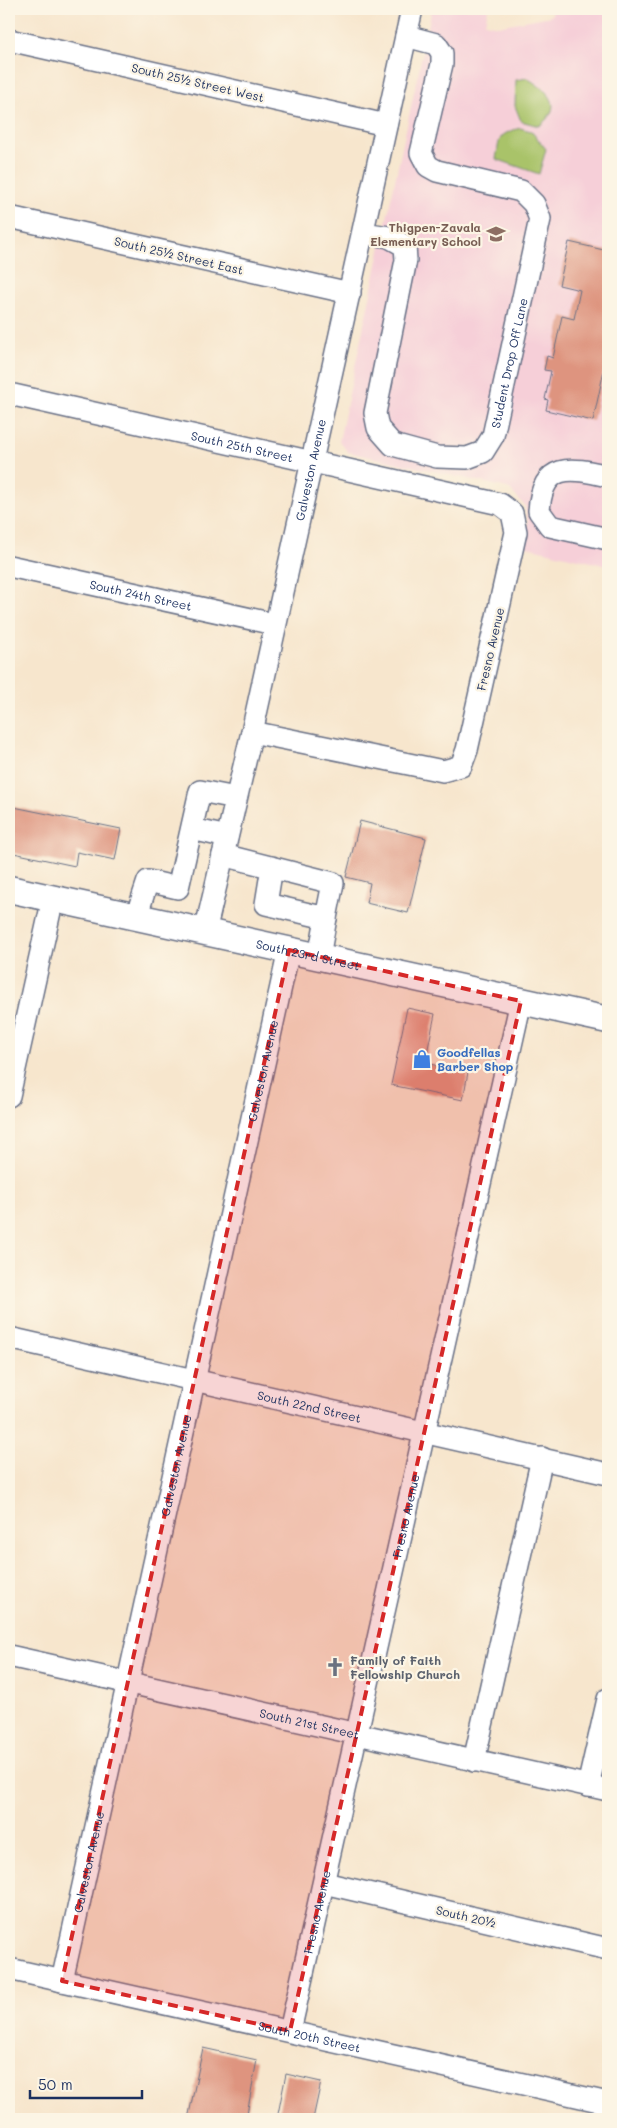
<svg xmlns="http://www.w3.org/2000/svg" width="617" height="2128" font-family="Mali,sans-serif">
<rect width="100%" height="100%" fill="#fcf5e5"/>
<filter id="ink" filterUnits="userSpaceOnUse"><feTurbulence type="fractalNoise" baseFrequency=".02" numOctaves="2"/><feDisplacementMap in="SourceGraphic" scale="10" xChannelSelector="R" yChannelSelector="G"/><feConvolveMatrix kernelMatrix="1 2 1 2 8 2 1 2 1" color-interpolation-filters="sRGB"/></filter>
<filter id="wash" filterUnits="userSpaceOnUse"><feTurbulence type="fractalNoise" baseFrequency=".0096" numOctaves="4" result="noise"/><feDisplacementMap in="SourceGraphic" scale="20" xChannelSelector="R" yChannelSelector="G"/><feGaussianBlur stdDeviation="1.12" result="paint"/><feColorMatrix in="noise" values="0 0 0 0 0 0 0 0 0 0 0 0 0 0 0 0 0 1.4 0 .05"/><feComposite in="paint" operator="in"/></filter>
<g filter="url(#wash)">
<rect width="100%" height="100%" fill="#f7e6cd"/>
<path fill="#f6cfd8" d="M432,9H488L485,23L498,26L551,16L554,9H608V566L523,546L528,521L525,506L508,488L348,452L339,441Z"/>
<g fill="#a9c369" stroke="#627964">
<path d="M527,78C549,92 566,105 539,126L521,121L515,106L516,80Z"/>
<path d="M520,128L531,131L546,149L539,174L496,159C500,137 497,135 520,128Z"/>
</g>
<g id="blocks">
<g fill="#de947f">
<path d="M569,242L608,251V352L593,421L546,410L548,400L545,399L551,371L544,370L547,356L553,358L562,316L574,319L580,290L559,285Z"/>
<path d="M9,806L121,829L115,860L77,852L75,866L9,852Z"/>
<path d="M360,821L426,838L408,913L366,903L370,883L346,877Z"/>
<path d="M407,1008L435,1014L425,1063L468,1072L463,1100L391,1085Z"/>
<path d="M203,2048L257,2060L246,2119H188Z"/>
<path d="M286,2074L321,2082L313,2119H277Z"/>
</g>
</g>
</g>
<g filter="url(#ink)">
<use href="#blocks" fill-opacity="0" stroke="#686f85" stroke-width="1"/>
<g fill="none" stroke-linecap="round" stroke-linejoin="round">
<g stroke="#686f85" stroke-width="24">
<g id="minor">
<path d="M9,40L386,125"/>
<path d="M9,217L350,293"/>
<path id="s1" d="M363,233L389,237L405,246L406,260L375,413L378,428L393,445L437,457L467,458L483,452L493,436L540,219L534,204L521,191L437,171L428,166L421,153L442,64V53L436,44L406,36"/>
<path id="s2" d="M9,394L500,504L512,513L516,532L467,750L461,766L443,771L252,732"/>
<path d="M608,476C570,467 542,462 539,511L550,526L608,539"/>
<path id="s3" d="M9,566L274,624"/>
<path d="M192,829L227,837"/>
<path d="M223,855L333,883L326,918L266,904L272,867"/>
<path d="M136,917L148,881L178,888L200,791L236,798"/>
<path id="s4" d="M205,932L252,732L412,9"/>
<path d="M319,957L326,918"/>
<path d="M9,1096L53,898"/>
<path id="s5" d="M9,1338L608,1474"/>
<path id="s6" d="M9,1656L608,1790"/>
<path d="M474,1761L542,1458"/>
<path d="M588,1786L608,1699"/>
<path d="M324,1883L608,1949"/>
<path id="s7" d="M9,1969L608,2103"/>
<path id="s8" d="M62,1981L289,950"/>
<path id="s9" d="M290,2031L521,1001"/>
</g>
</g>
<g stroke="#686f85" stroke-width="29">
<g id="major">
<path id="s10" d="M9,889L608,1020"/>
</g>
</g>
<use href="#minor" stroke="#fff" stroke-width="21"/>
<use href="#major" stroke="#fff" stroke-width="26"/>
</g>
</g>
<path fill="#d62828" fill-opacity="0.2" stroke="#d62828" stroke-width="4" stroke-dasharray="10 6" stroke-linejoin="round" d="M289,950L521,1001L290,2031L62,1981Z"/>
<defs>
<g id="school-bare" transform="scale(1.5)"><path d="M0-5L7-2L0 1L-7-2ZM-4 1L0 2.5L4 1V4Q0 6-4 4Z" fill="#8d6e63" stroke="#fcf5e5" stroke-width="2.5" paint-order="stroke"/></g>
<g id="shop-bare" transform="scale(1.5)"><path d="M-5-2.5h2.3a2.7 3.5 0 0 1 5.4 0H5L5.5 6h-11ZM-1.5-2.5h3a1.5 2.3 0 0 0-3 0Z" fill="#3f7fe0" stroke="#fcf5e5" stroke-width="2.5" paint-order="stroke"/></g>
<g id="church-bare" transform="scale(1.5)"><path d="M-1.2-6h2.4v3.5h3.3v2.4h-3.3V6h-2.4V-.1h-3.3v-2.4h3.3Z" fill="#6b7280" stroke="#fcf5e5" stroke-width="2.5" paint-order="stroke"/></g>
</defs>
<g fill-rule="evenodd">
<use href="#school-bare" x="496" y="234"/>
<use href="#shop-bare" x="422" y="1059"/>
<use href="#church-bare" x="335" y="1667"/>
</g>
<g text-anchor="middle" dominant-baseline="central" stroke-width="4.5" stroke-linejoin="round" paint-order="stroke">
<g font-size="12" fill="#1b2f5e" stroke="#fcf5e5">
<text transform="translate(198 82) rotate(13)">South 25½ Street West</text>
<text transform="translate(179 255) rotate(13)">South 25½ Street East</text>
<text stroke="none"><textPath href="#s1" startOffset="439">Student Drop Off Lane</textPath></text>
<text stroke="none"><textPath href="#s2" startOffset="239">South 25th Street</textPath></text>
<text stroke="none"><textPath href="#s4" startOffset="474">Galveston Avenue</textPath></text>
<text stroke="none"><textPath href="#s3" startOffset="135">South 24th Street</textPath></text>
<text transform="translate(490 649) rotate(-77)">Fresno Avenue</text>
<text stroke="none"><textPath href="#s10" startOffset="306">South 23rd Street</textPath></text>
<text stroke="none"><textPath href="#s8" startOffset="932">Galveston Avenue</textPath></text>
<text stroke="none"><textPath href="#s5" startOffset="308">South 22nd Street</textPath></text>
<text stroke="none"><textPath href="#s8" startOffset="528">Galveston Avenue</textPath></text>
<text stroke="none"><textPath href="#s9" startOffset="528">Fresno Avenue</textPath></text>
<text stroke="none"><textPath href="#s6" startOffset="308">South 21st Street</textPath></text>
<text stroke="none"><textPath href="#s8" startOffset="122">Galveston Avenue</textPath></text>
<text stroke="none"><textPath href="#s9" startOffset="122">Fresno Avenue</textPath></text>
<text transform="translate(466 1916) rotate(13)">South 20½</text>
<text stroke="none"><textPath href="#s7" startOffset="308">South 20th Street</textPath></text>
</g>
<g font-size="12" font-weight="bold" fill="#785e54" stroke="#fcf5e5" text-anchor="end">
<text x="481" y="227">Thigpen-Zavala<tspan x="481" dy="14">Elementary School</tspan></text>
</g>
<g font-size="12" font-weight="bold" fill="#366cbe" stroke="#fcf5e5" text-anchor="start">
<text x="437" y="1052">Goodfellas<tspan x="437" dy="14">Barber Shop</tspan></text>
</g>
<g font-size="12" font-weight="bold" fill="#5b616d" stroke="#fcf5e5" text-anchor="start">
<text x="350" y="1660">Family of Faith<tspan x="350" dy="14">Fellowship Church</tspan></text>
</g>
</g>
<rect width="617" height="2128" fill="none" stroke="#fcf5e5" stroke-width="30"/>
<path d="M30 2090v8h112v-8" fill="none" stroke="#1b2f5e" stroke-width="2.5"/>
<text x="38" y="2090" font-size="15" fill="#1b2f5e" stroke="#fcf5e5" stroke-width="4" paint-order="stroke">50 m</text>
</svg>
